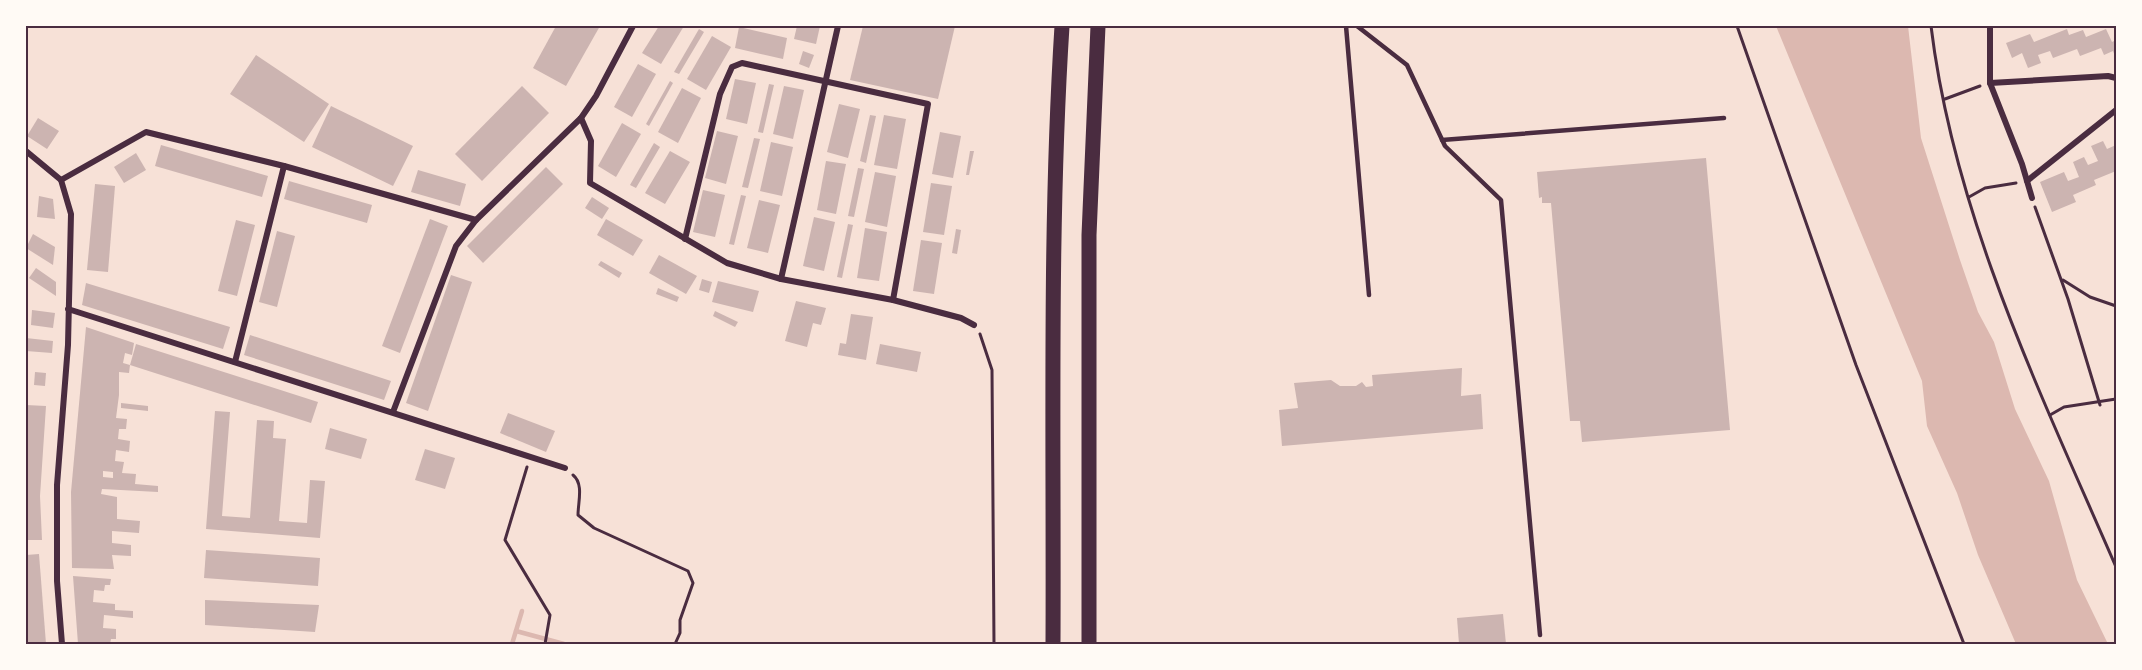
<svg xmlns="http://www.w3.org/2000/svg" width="2142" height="670" font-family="'Noto Serif',serif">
<rect width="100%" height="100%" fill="#f7e1d7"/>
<path fill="#dcb8b0" d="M1776,26H1908L1921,138L1960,260L1978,312L1994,342L2015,409L2049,481L2077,580L2108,644H2016L1978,555L1957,493L1927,426L1922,381Z"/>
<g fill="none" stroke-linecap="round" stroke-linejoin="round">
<g stroke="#dcb8b0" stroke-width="4.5">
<path d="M516,631L564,644"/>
<path d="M512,644L522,611"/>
</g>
</g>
<g fill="#ccb4b1" fill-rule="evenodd">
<path d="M556,26H600L566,86L533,68Z"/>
<path d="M659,26H684L661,64L642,53Z"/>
<path d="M797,26H820L816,44L794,39Z"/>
<path d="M863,26H955L938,99L850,80Z"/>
<path d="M739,27L787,38L783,59L735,48Z"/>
<path d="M699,29L704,32L679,74L674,72Z"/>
<path d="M2067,29L2069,35L2083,30L2086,37L2106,29L2112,42L2116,40V59L2113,51L2104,55L2101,48L2080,56L2077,49L2053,58L2050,51L2038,55L2041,63L2028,68L2022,53L2012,58L2006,43L2030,34L2034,42Z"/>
<path d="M712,36L731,47L706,90L687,79Z"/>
<path d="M803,51L814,55L809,68L799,64Z"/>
<path d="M256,55L329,104L304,142L230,94Z"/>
<path d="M638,64L656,74L632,117L614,107Z"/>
<path d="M735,79L756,83L747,124L726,119Z"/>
<path d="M670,81L673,83L649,126L646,124Z"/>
<path d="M769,84L774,85L763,133L758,132Z"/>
<path d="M522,86L549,113L482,181L455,154Z"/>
<path d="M784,86L804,90L793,139L773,134Z"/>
<path d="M682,88L701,98L678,143L658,132Z"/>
<path d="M839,104L860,109L848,158L827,152Z"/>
<path d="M331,106L413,146L393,186L312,147Z"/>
<path d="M870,115L876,116L866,163L860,161Z"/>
<path d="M884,115L906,119L897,169L874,165Z"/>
<path d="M38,118L59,131L47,149L27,136Z"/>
<path d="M622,123L641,134L616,177L598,166Z"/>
<path d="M717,131L738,136L726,184L705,178Z"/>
<path d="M940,132L961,136L953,178L932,174Z"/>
<path d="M754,138L760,139L748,188L742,187Z"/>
<path d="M2103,141L2107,149L2116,145V162L2114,163L2116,171L2094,180L2096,185L2073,195L2076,202L2052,212L2040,182L2064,172L2068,181L2079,177L2073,162L2084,157L2088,165L2098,161L2091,146Z"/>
<path d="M771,142L793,147L782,196L760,191Z"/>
<path d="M654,143L660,147L636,188L630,185Z"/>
<path d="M161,145L268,176L262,197L155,166Z"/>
<path d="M670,151L690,162L665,204L645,193Z"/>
<path d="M970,151H974L969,175H966Z"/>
<path d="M136,153L146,170L124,183L114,167Z"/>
<path d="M1706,158L1730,430L1582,442L1580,421H1570L1551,203H1542V197L1539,198L1537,172Z"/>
<path d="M826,161L846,164L836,214L817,210Z"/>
<path d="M546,167L563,184L483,263L467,246Z"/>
<path d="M858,168L864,169L854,217L848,216Z"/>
<path d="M418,170L466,184L460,206L411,192Z"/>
<path d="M875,172L896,176L887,227L865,222Z"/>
<path d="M289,181L372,205L367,223L284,199Z"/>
<path d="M931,183L952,186L944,235L923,232Z"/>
<path d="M95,184L115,186L108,272L87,270Z"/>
<path d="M703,190L725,195L715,237L693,232Z"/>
<path d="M741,195L746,196L734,245L729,244Z"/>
<path d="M39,196L53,199L55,219L37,217Z"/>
<path d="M592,197L609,208L602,219L585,208Z"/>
<path d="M759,200L780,205L768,253L747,248Z"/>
<path d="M814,217L835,222L824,271L803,266Z"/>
<path d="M430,219L448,226L400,353L382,346Z"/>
<path d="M606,219L643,240L633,256L597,235Z"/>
<path d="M236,220L255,225L237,296L218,291Z"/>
<path d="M848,224L853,225L842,278L837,277Z"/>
<path d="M865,228L887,232L879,281L857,278Z"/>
<path d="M956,229L961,230L957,254L952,253Z"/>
<path d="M277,231L295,236L277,307L259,302Z"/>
<path d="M33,234L55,247L53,265L26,248Z"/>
<path d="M921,240L942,243L934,294L913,291Z"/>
<path d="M659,255L697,276L686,294L649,273Z"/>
<path d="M601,261L622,273L619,278L598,265Z"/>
<path d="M36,268L56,282V296L29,278Z"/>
<path d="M451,275L472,282L428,411L406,403Z"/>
<path d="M702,279L712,282L709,293L699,290Z"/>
<path d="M718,281L759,291L753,312L712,302Z"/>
<path d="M86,283L230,327L223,349L82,305Z"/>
<path d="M658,288L679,297L677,302L656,294Z"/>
<path d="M796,301L826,308L821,325L813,323L807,347L785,341Z"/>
<path d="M32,310L55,313L53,328L31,325Z"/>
<path d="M715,311L738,322L735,327L713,316Z"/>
<path d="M851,314L873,317L866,360L838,355L840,343L846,344Z"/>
<path d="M86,327L134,343L132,355L125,353L123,363L130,365L129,373L119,372V395L116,418L127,419L126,429H119L118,439L130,441L129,452L116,450L115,461L124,462L122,473L136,474L135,484L158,486V492L102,489L101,494L117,497V519L140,521L139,533L112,531V543L131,545V556L112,555L114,569L72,568L71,492ZM103,471L113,472V478L103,477Z"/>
<path d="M250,335L391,381L384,400L244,355Z"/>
<path d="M26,338L53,341L52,353L26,351Z"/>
<path d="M136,344L318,402L311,423L130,365Z"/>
<path d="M880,344L921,352L917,372L876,364Z"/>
<path d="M1462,368L1461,396L1481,394L1483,429L1282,446L1279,410L1298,408L1294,383L1331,380L1340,386H1356L1362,382L1366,387L1373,386L1372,375Z"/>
<path d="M35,372L46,373L45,386L34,385Z"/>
<path d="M121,403L148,406V411L121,408Z"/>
<path d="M26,405L46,406L40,496L42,540H26Z"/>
<path d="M215,411L230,412L222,516L250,518L257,420L274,421L273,438L286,439L279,521L307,523L310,480L325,481L320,538L206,529Z"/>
<path d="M508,413L555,431L546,452L500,433Z"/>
<path d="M330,428L367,439L361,459L325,449Z"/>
<path d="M425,449L455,458L445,489L415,480Z"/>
<path d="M206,550L320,558L318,586L204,578Z"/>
<path d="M39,554L46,644H26V555Z"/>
<path d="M73,576L111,579L110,585H105L104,591L94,590L93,602L115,604V610L133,611V618L104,615L103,628L116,629V639H111L110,644H78Z"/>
<path d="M205,600L319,605L315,632L205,625Z"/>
<path d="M1503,614L1506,644H1459L1457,618Z"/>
</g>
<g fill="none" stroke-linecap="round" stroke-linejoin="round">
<g stroke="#4a2c40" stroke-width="3">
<path d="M1737,26L1856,365L1964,644"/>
<path d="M1931,26C1954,216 2041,394 2116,567"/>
<path d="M1945,99L1980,86"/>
<path d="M1969,197L1985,188L2016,183"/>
<path d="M2035,207L2068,299L2100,405"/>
<path d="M2063,280L2090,297L2116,306"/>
<path d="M980,334L992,370L994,644"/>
<path d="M2050,415L2064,407L2116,399"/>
<path d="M527,467L505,540L550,615L545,644"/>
<path d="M573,475C584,484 578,502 578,515L594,528L688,571L693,583L680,620V633L675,644"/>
</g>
<g stroke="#4a2c40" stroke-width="4.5">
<path d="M1346,26L1369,295"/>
<path d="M1357,26L1407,65L1445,146L1501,200L1540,635"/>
<path d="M1442,140L1724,118"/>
</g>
<g stroke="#4a2c40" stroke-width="6">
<path d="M1990,26V83L2022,164L2032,198"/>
<path d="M1990,83L2108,76L2116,78"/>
<path d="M581,118L591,141L590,183L727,263L781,279L893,300L961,318L974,325"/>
<path d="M26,151L61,180L71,214L68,345L57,485V581L62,644"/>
<path d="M61,180L146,132L284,166L476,220"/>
<path d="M2027,181L2116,110"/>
<path d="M685,239L720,94L732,67L742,63L928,104L893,300"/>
<path d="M781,279L838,26"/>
<path d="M68,309L565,468"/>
<path d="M235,362L284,166"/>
<path d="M393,412L456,246L476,220L581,118L596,96L633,26"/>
</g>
<g stroke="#4a2c40" stroke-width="15">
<path d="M1053,644C1054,438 1049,231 1062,26"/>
<path d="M1089,644V235L1098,26"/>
</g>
</g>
<rect width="2142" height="670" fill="none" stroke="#fffaf5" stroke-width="54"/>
<rect x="27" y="27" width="2088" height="616" fill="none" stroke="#4a2c40" stroke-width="2"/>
</svg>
